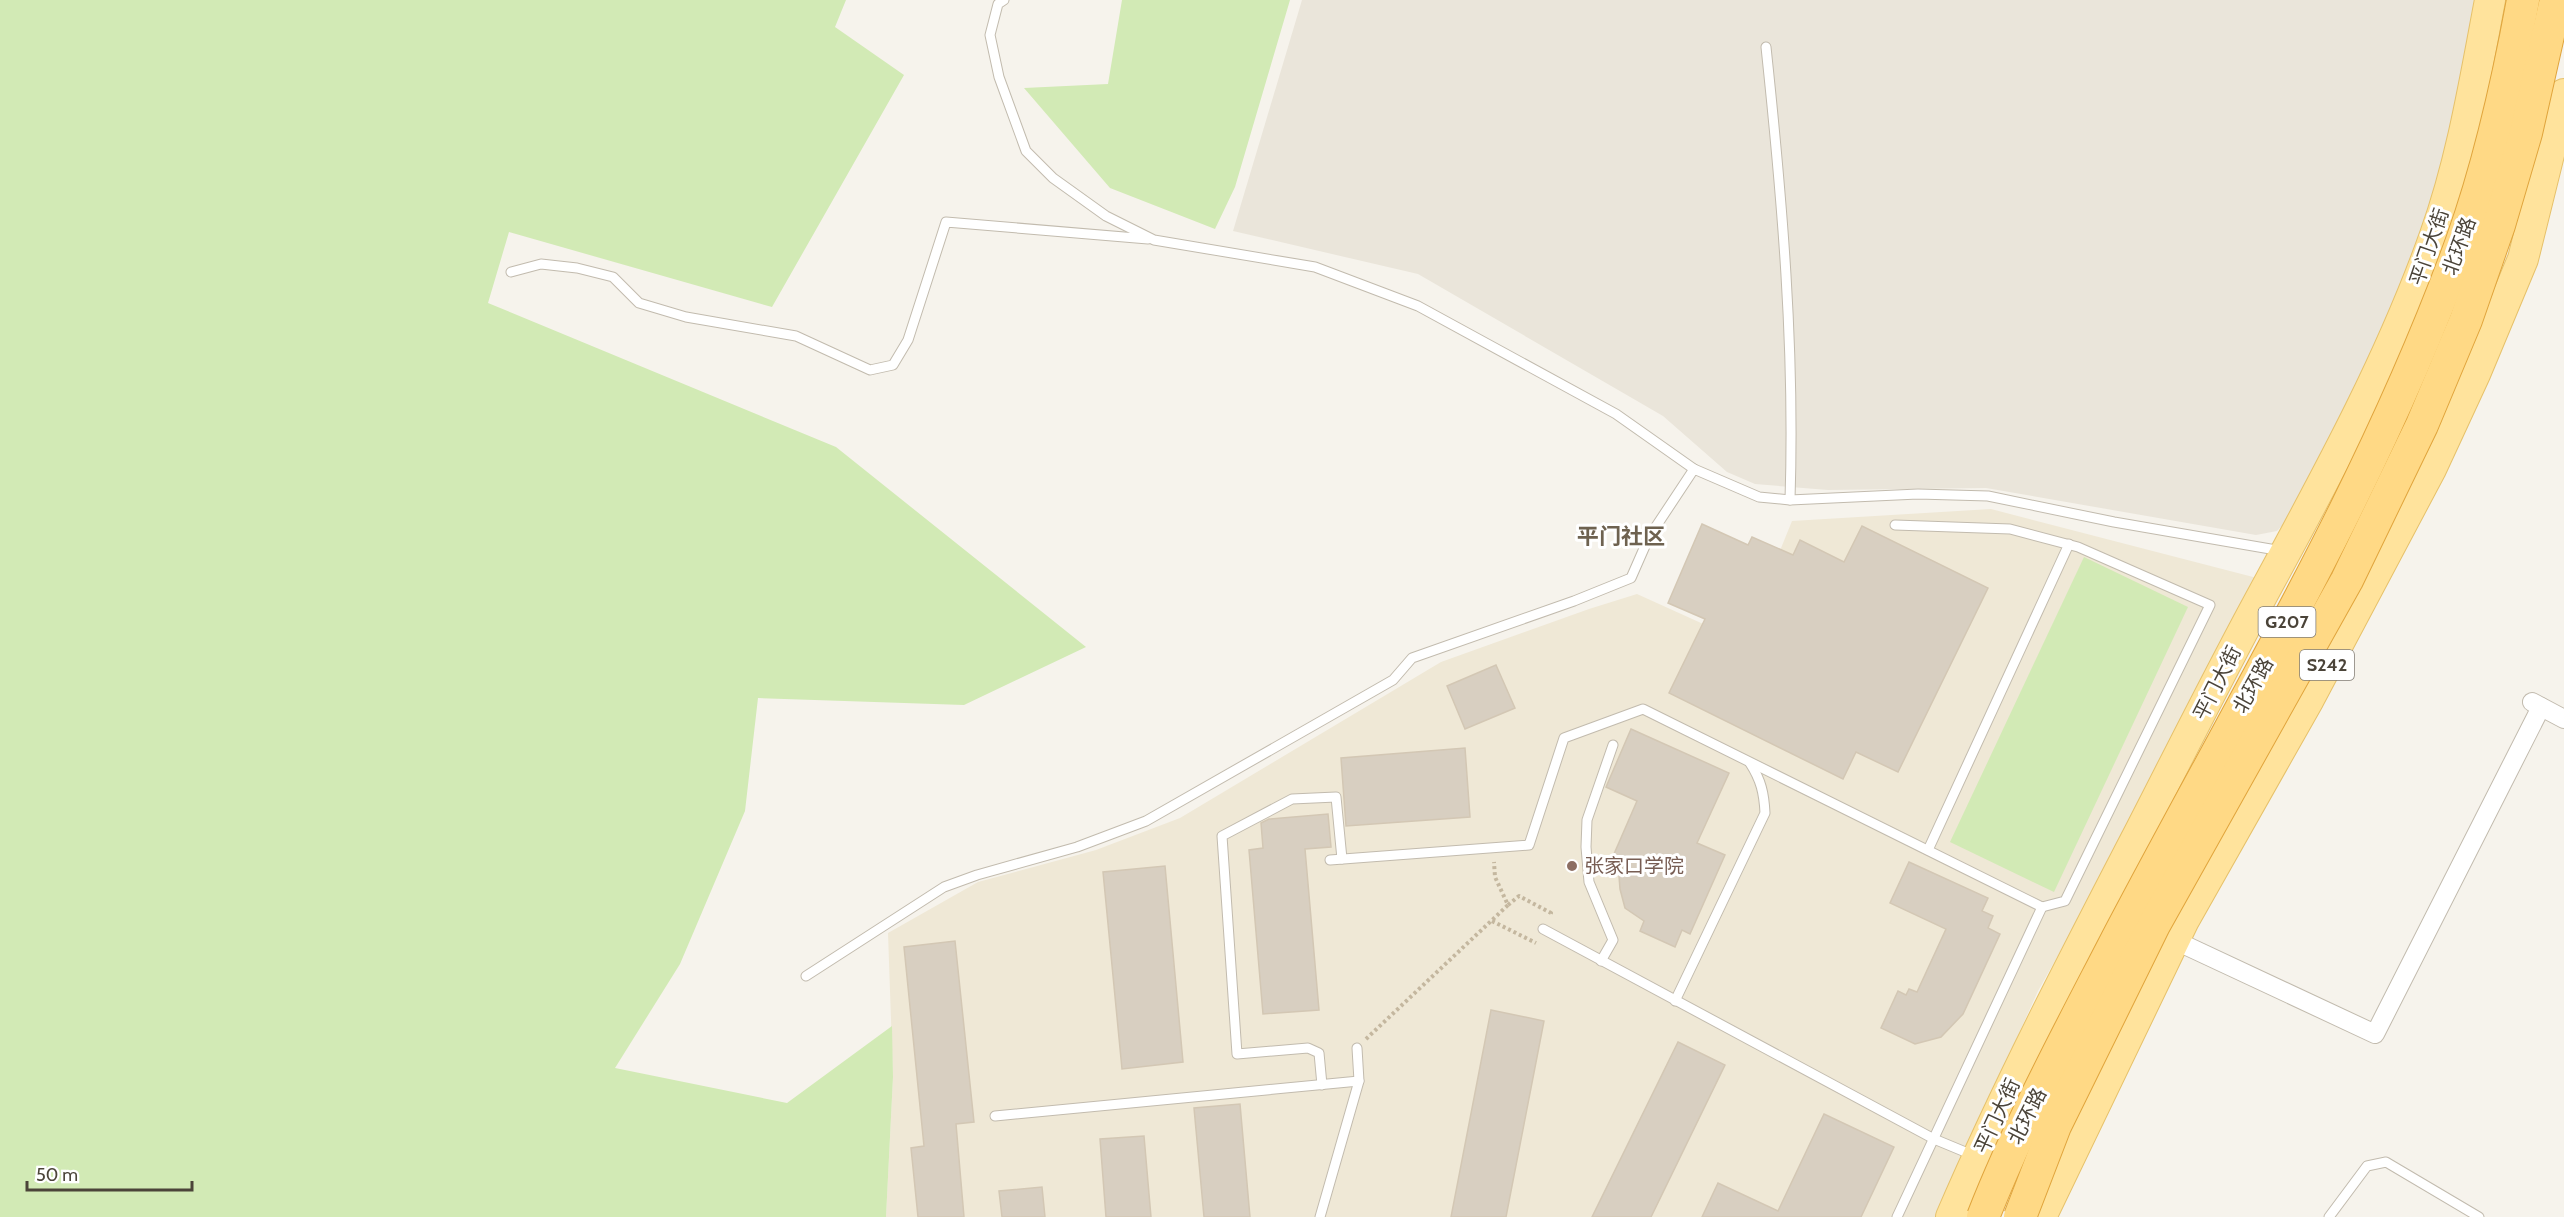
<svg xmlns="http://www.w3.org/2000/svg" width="2564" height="1217" font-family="Cabin,'Noto Sans SC',sans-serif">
<rect width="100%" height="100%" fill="#f6f3ec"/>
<path fill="#eae5da" d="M1302,0H2481L2482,9L2421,240L2364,384L2291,516L2277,531L2256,535L1986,488L1828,490L1755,484L1727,472L1663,416L1418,274L1233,231Z"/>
<path fill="#efe8d6" d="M1991,509L2257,578L2135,818L2038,991L1936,1217H886L893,1077L888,933L978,882L1096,850L1180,818L1441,662L1589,609L1637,594L1743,642L1792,521Z"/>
<g fill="#d2eab5">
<path d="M0,0H846L835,27L904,75L772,307L509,232L488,303L836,447L1086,647L964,705L758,698L745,811L680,964L615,1068L787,1103L892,1026L893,1077L886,1217H0Z"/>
<path d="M1122,0H1290L1235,187L1215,229L1110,188L1024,88L1108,84Z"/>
<path d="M2084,557L2188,607L2054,892L1950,842Z"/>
</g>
<g fill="#d8cfc1" stroke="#d3c7b4" stroke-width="1.5">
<path d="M1702,524L1748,545L1752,537L1793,555L1800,540L1844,562L1862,526L1988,588L1898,772L1856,752L1843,779L1669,693L1705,619L1668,603Z"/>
<path d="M1496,665L1515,708L1465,729L1447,686Z"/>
<path d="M1631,729L1729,773L1697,843L1725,855L1690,934L1682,930L1675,947L1640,931L1644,921L1625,908L1620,889L1619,876L1626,860L1614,854L1637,801L1606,787Z"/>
<path d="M1465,748L1470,817L1346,826L1341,758Z"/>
<path d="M1328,814L1331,847L1305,849L1319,1010L1263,1014L1249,850L1263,848L1261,823L1269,819Z"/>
<path d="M1909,862L1988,898L1982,911L1993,916L1988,928L2000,934L1963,1014L1941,1037L1915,1044L1881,1028L1898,991L1906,995L1909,989L1917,992L1946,929L1890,903Z"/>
<path d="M1165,866L1183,1062L1122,1069L1103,872Z"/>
<path d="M955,941L974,1122L956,1124L964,1217H918L911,1148L924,1146L904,947Z"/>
<path d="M1491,1010L1544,1021L1506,1217H1451Z"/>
<path d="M1678,1042L1725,1065L1651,1217H1592Z"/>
<path d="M1240,1104L1250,1217H1204L1194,1108Z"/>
<path d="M1824,1114L1894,1147L1861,1217H1702L1718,1183L1778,1211Z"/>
<path d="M1144,1136L1151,1217H1106L1100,1139Z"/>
<path d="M1042,1187L1045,1217H1002L999,1191Z"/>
</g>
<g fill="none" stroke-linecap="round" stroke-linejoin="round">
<g stroke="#c2bbae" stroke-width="11">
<g id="service">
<path d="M1004,0L998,4L990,35L999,77L1026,151L1053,178L1106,216L1154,240L1315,267L1418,306L1616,414L1694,469"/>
<path d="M1766,47C1782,198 1795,348 1790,500"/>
<path d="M511,272L541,264L577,268L613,277L639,303L686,317L796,336L870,370L893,365L908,340L946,222L1148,239"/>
<path d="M1928,850L2069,544"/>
<path d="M1330,860L1529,845L1564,738L1643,709L2042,907L2065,901L2210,605L2078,547L2010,529L1895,525"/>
<path d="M1543,929L1934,1139L1975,1156"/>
<path d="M1601,961L1613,940L1589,882L1586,847L1587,820L1613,745"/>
<path d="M806,976L944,887L977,875L1077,847L1146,821L1393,680L1412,658L1574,601L1631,578L1649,537L1694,469L1759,497L1790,500L1918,494L1988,496L2114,522L2282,551"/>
<path d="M1675,1001L1765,813C1764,793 1761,780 1750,763"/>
<path d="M1322,1085L1319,1053L1308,1048L1237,1054L1222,836L1292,799L1336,797L1342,859"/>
<path d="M995,1116L1359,1081"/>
<path d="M1320,1217L1359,1081L1357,1048"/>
<path d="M1897,1217L2042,907"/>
<path d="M2329,1217L2367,1166L2386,1162L2479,1217"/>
</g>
</g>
<g stroke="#c2bbae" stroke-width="20">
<g id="minor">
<path d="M2532,702L2564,719"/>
<path d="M2174,940L2375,1034L2541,707"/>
</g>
</g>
<g stroke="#e6c16a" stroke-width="32">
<g id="primary">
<path d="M1951,1217C2007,1087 2072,962 2137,837C2175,763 2212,689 2251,616C2318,492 2388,368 2435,235C2462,160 2475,79 2490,0"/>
<path d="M2041,1217L2184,920L2309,699L2431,469L2475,374L2523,259L2564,94"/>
</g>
</g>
<g stroke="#c4b79f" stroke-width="4" stroke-dasharray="3 3" stroke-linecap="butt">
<path d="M1508,905L1519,896L1551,913L1550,915"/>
<path d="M1492,921L1536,943"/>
<path d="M1366,1039L1508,905L1495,877L1494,862"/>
</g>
<use href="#service" stroke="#fff" stroke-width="9"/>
<use href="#minor" stroke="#fff" stroke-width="18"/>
<use href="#primary" stroke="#ffe39c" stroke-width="30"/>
<g stroke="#e0a43c" stroke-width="34" stroke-linecap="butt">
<g id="trunk-bridge">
<path d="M1983,1217C2020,1123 2068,1034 2114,945C2235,713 2373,488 2462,241C2490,163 2508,82 2523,0"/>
<path d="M2020,1217L2055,1126L2154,925L2347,580L2422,425L2466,320L2499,225L2526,133L2556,0"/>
</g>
</g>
<use href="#trunk-bridge" stroke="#ffd985" stroke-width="32"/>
</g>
<circle fill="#8d6e63" stroke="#fff" stroke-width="2" cx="1572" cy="866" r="6"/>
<g text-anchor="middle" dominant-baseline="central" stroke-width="6" stroke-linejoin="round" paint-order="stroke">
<g fill="#fff" stroke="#817c74" stroke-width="1.5">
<rect x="2258.5" y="607" width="57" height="30" rx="4.5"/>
<rect x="2300" y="650" width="54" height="30" rx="4.5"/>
</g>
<g font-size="18" font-weight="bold" fill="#4b4439">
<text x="2287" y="622">G207</text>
<text x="2327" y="665">S242</text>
</g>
<g font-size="20" fill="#4b4439" stroke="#fff">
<text transform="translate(2459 246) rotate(-70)">北环路</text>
<text transform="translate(2429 247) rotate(-71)">平门大街</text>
<text transform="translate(2217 683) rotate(-63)">平门大街</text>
<text transform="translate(2253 685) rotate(-61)">北环路</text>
<text transform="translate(1997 1116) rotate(-65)">平门大街</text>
<text transform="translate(2027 1116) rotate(-63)">北环路</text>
</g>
<g font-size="20" fill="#785e54" stroke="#fff" text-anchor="start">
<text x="1584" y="866">张家口学院</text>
</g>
<g font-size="22" font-weight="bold" fill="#6e6250" stroke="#fff">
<text x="1621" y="536">平门社区</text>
</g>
</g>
<path d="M27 1181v9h165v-9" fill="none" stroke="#4b4439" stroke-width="3"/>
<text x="36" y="1181" font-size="18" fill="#4b4439" stroke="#ffffff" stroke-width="4.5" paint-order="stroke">50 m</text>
</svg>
